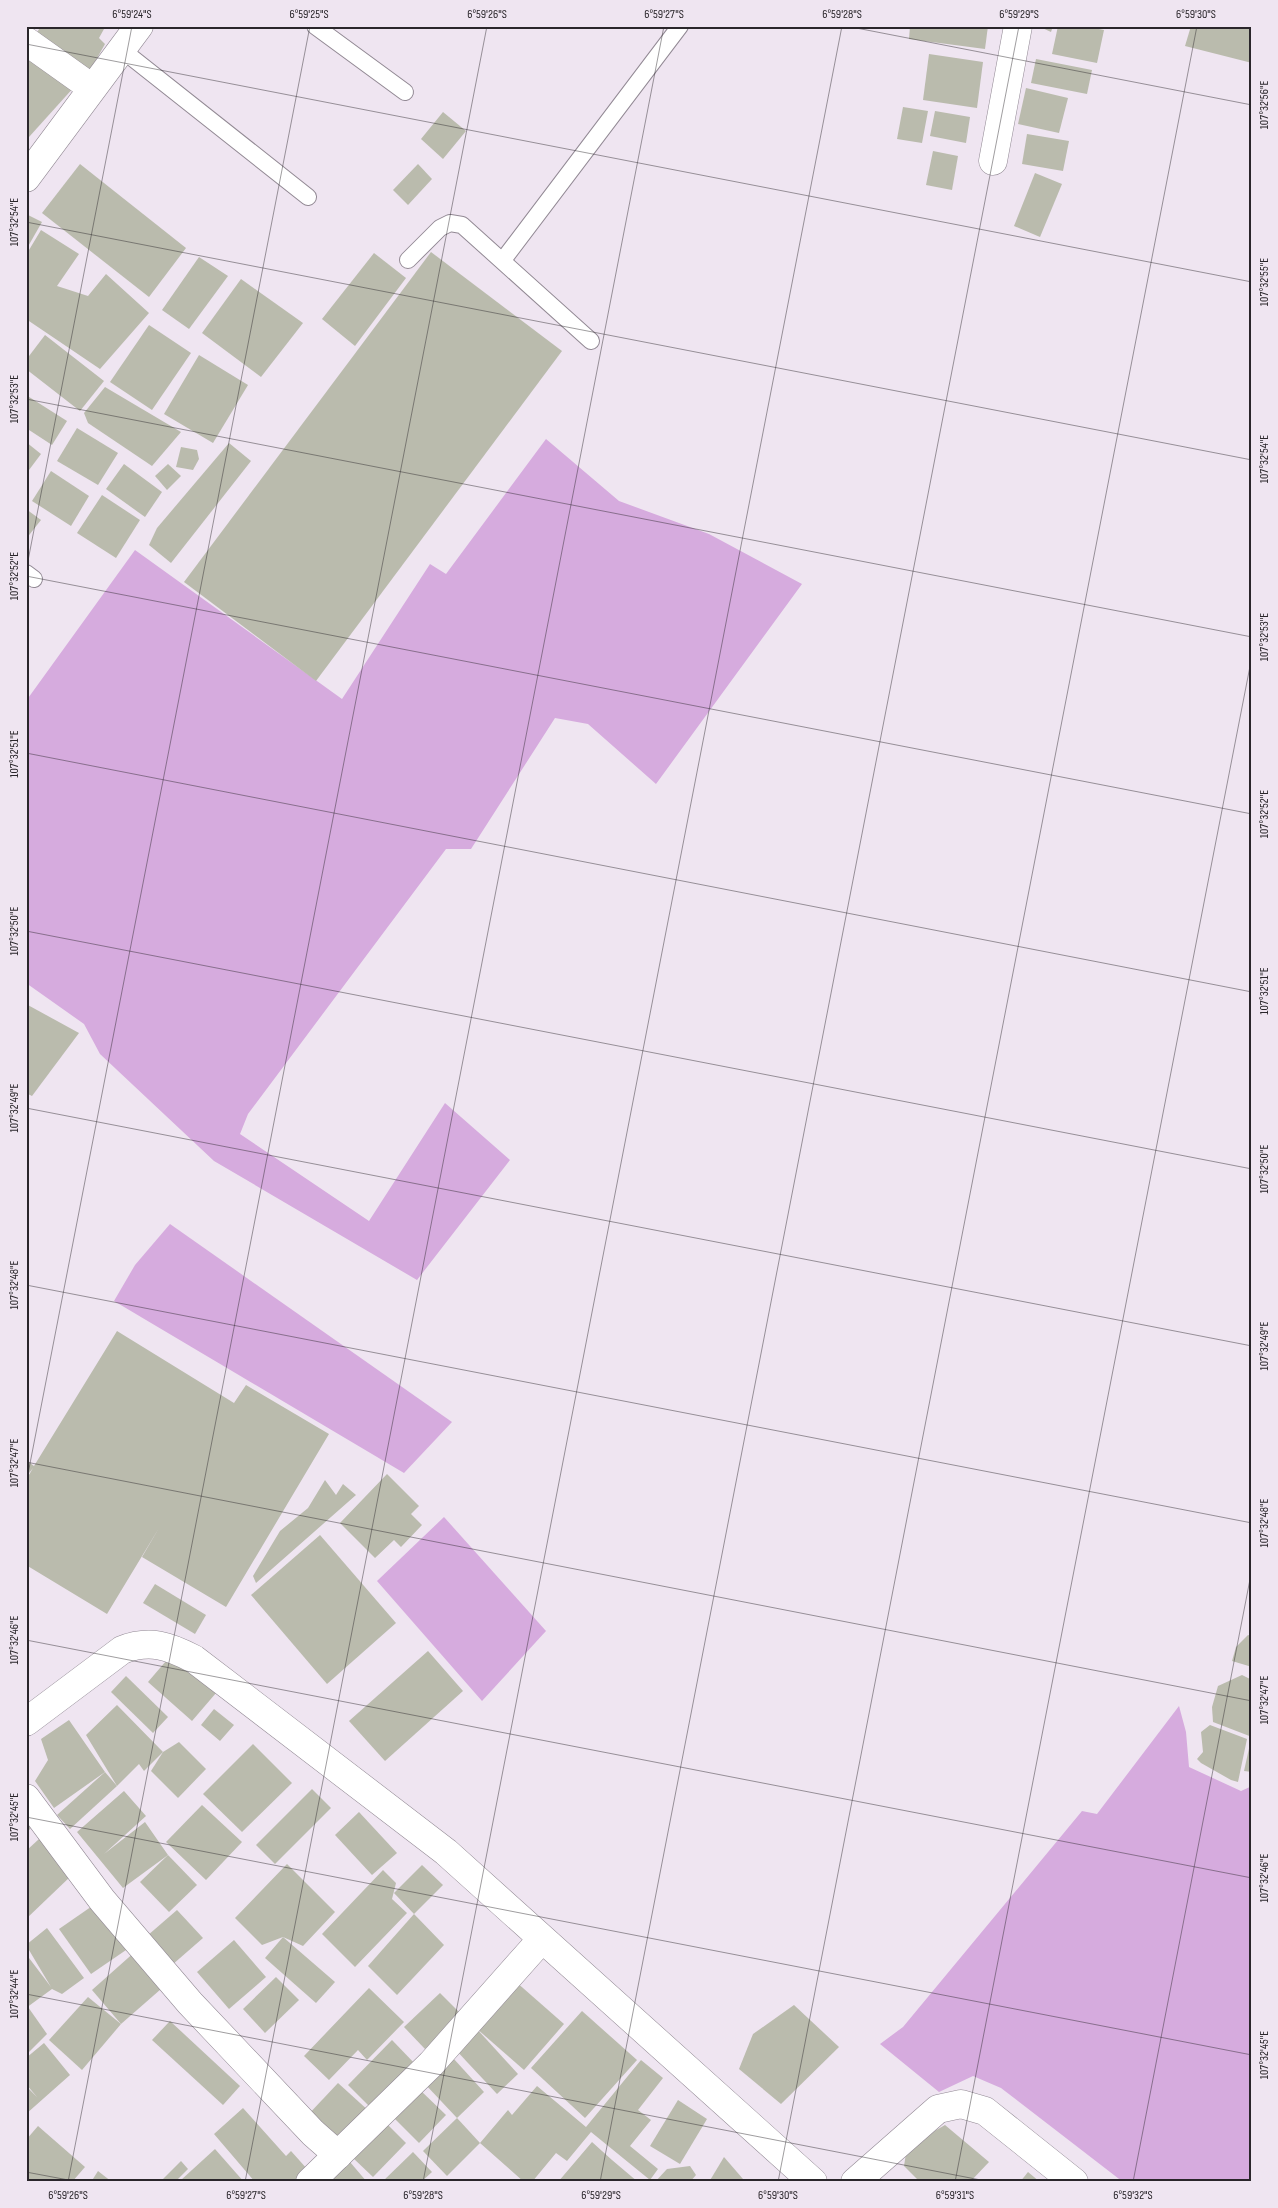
<svg xmlns="http://www.w3.org/2000/svg" width="1278" height="2208" font-family="'Sofia Sans Condensed',sans-serif">
<rect width="100%" height="100%" fill="#efe5f1"/>
<g fill="#d6abde">
<path d="M546,439L619,501L709,534L802,584L656,784L588,724L555,718L471,849H446L248,1114L240,1134L369,1221L445,1103L510,1160L417,1280L214,1161L100,1054L84,1024L26,983V701L135,550L342,699L430,564L446,574Z"/>
<path d="M170,1224L452,1422L404,1473L114,1301L135,1265Z"/>
<path d="M444,1517L546,1631L482,1701L377,1581Z"/>
<path d="M1179,1706L1186,1732L1189,1767L1241,1791L1252,1786V2182H1123L1001,2088L973,2076L939,2092L880,2044L903,2027L1082,1811L1097,1814Z"/>
</g>
<g fill="#babbad">
<path d="M41,26H100L104,29L99,38L105,44L87,76L36,34Z"/>
<path d="M910,26H988L985,49L909,39Z"/>
<path d="M1038,26H1053L1051,32Z"/>
<path d="M1058,26H1084L1104,30L1097,63L1052,54Z"/>
<path d="M1191,26H1252V63L1185,46Z"/>
<path d="M26,54L75,86L29,137L26,135Z"/>
<path d="M929,54L983,62L977,108L923,100Z"/>
<path d="M1036,59L1092,70L1087,94L1031,83Z"/>
<path d="M1026,88L1068,98L1059,133L1018,124Z"/>
<path d="M903,107L928,111L922,143L897,139Z"/>
<path d="M935,111L970,117L966,143L930,136Z"/>
<path d="M443,112L466,131L443,159L421,139Z"/>
<path d="M1027,134L1069,141L1063,171L1022,164Z"/>
<path d="M933,151L958,156L952,190L926,185Z"/>
<path d="M80,164L186,248L149,297L42,213Z"/>
<path d="M418,164L432,179L408,205L393,190Z"/>
<path d="M1035,173L1062,184L1040,237L1014,226Z"/>
<path d="M26,214L42,222L26,250Z"/>
<path d="M41,230L79,254L57,286L88,296L106,274L149,313L100,369L26,319V255Z"/>
<path d="M431,252L562,351L316,681L184,582Z"/>
<path d="M374,253L406,278L355,346L322,319Z"/>
<path d="M199,257L228,276L189,329L162,310Z"/>
<path d="M241,279L303,323L261,377L202,333Z"/>
<path d="M149,325L191,353L152,410L110,382Z"/>
<path d="M45,335L104,381L80,411L26,369V360Z"/>
<path d="M199,355L248,385L213,443L164,414Z"/>
<path d="M105,387L181,432L152,466L88,423L84,413Z"/>
<path d="M26,395L67,421L52,445L26,428Z"/>
<path d="M77,428L118,453L98,485L57,461Z"/>
<path d="M26,442L41,454L26,474Z"/>
<path d="M229,443L251,461L171,563L149,545L157,528Z"/>
<path d="M181,447L197,450L199,459L193,470L176,467Z"/>
<path d="M124,464L162,492L145,517L106,489Z"/>
<path d="M168,464L181,476L167,490L155,476Z"/>
<path d="M51,471L89,496L71,526L32,501Z"/>
<path d="M102,495L140,520L116,558L77,533Z"/>
<path d="M26,509L41,520L26,539Z"/>
<path d="M26,1004L79,1033L32,1096L26,1093Z"/>
<path d="M117,1331L234,1403L246,1385L329,1434L226,1607L142,1557L159,1528L107,1614L26,1565V1480L33,1468L26,1477V1460L34,1466Z"/>
<path d="M387,1474L419,1506L411,1514L422,1525L401,1547L394,1540L375,1558L340,1523Z"/>
<path d="M325,1480L336,1495L343,1484L356,1495L256,1583L253,1576L280,1531L308,1508Z"/>
<path d="M320,1535L396,1623L327,1684L251,1595Z"/>
<path d="M155,1584L206,1615L195,1634L143,1603Z"/>
<path d="M1248,1635L1252,1636V1667L1232,1661L1236,1647Z"/>
<path d="M428,1651L463,1691L385,1761L349,1721Z"/>
<path d="M172,1654L216,1693L192,1721L148,1682Z"/>
<path d="M1242,1675L1252,1680V1737L1213,1722L1212,1707L1218,1686Z"/>
<path d="M126,1676L168,1717L153,1733L111,1692Z"/>
<path d="M117,1705L163,1752L144,1771L139,1764L117,1786L86,1735Z"/>
<path d="M214,1709L234,1725L220,1741L201,1725Z"/>
<path d="M69,1720L105,1772L54,1808L35,1781L48,1760L41,1739Z"/>
<path d="M1210,1725L1247,1739L1238,1782L1231,1780L1201,1763L1197,1759L1203,1752L1201,1732Z"/>
<path d="M179,1742L206,1769L178,1798L151,1771L163,1752Z"/>
<path d="M253,1744L292,1783L242,1832L203,1794Z"/>
<path d="M1250,1744L1252,1745V1772L1244,1771Z"/>
<path d="M105,1772L117,1786L70,1829L57,1815Z"/>
<path d="M312,1789L331,1808L275,1864L256,1845Z"/>
<path d="M124,1791L146,1816L104,1854L145,1822L168,1855L123,1888L77,1832Z"/>
<path d="M202,1805L242,1842L206,1880L166,1842Z"/>
<path d="M359,1812L397,1853L372,1875L335,1835Z"/>
<path d="M26,1818L34,1824L26,1834Z"/>
<path d="M39,1839L72,1875L26,1919V1851Z"/>
<path d="M168,1855L197,1885L169,1912L140,1882Z"/>
<path d="M287,1864L335,1912L303,1946L283,1937L262,1945L235,1918Z"/>
<path d="M422,1865L443,1885L414,1914L394,1893Z"/>
<path d="M383,1870L396,1883L392,1899L407,1913L355,1967L322,1934Z"/>
<path d="M98,1902L129,1948L91,1974L59,1929Z"/>
<path d="M177,1910L203,1938L172,1965L147,1936Z"/>
<path d="M414,1914L444,1945L397,1995L368,1966Z"/>
<path d="M47,1928L84,1978L62,1994L52,1989L26,2008V1954L51,1987L26,1945Z"/>
<path d="M283,1937L335,1982L316,2003L265,1958Z"/>
<path d="M234,1940L266,1977L229,2009L197,1972Z"/>
<path d="M137,1950L161,1989L121,2024L92,1990Z"/>
<path d="M276,1977L299,2000L265,2033L243,2009Z"/>
<path d="M515,1981L564,2024L524,2070L476,2028Z"/>
<path d="M369,1988L404,2022L367,2060L358,2050L329,2080L304,2056Z"/>
<path d="M440,1993L461,2014L425,2049L404,2027Z"/>
<path d="M88,1997L121,2024L82,2070L49,2040Z"/>
<path d="M794,2005L839,2047L781,2104L739,2069L753,2034Z"/>
<path d="M28,2007L47,2034L26,2055V2009Z"/>
<path d="M582,2011L637,2060L585,2118L531,2068Z"/>
<path d="M170,2021L240,2086L223,2105L152,2040Z"/>
<path d="M476,2028L518,2074L497,2094L454,2048Z"/>
<path d="M392,2040L417,2066L373,2110L348,2085Z"/>
<path d="M44,2043L70,2075L26,2114V2086L37,2097L26,2084V2058Z"/>
<path d="M453,2058L484,2092L457,2118L425,2084Z"/>
<path d="M641,2060L663,2078L638,2110L651,2120L630,2146L658,2169L650,2180L591,2132L567,2161L556,2153L532,2182H524L480,2143L508,2110L512,2115L537,2086L586,2127Z"/>
<path d="M338,2083L370,2112L339,2146L307,2116Z"/>
<path d="M419,2089L446,2115L419,2143L393,2117Z"/>
<path d="M678,2100L707,2119L680,2164L650,2146Z"/>
<path d="M243,2108L286,2156L291,2151L308,2170L295,2182H255L214,2134Z"/>
<path d="M457,2118L480,2143L447,2176L423,2151Z"/>
<path d="M386,2123L406,2143L373,2177L352,2157Z"/>
<path d="M945,2125L989,2162L970,2182H920L904,2166L907,2147Z"/>
<path d="M38,2126L85,2167L72,2182H26V2140Z"/>
<path d="M592,2142L612,2160L638,2182H558Z"/>
<path d="M215,2149L244,2182H182L181,2180Z"/>
<path d="M413,2152L432,2172L421,2182H382Z"/>
<path d="M724,2157L743,2179L741,2182H709Z"/>
<path d="M181,2161L188,2169L175,2182H166L163,2179Z"/>
<path d="M350,2162L367,2182H327Z"/>
<path d="M690,2166L696,2175L690,2182H655L667,2169Z"/>
<path d="M98,2171L112,2182H91Z"/>
<path d="M1028,2172L1040,2182H1020Z"/>
</g>
<g fill="none" stroke-linecap="round" stroke-linejoin="round">
<g stroke="#928994" stroke-width="18">
<g id="service">
<path d="M315,26L405,92"/>
<path d="M121,49L308,197"/>
<path d="M408,260L440,228L450,223L462,225L591,341"/>
<path d="M503,260L680,26"/>
<path d="M26,573L34,579"/>
</g>
</g>
<g stroke="#928994" stroke-width="29">
<g id="minor">
<path d="M26,41L92,88"/>
<path d="M993,161L1018,26"/>
<path d="M26,1798L102,1900L190,2003L313,2133L338,2155"/>
<path d="M310,2182L431,2064L541,1940"/>
</g>
</g>
<g stroke="#928994" stroke-width="29">
<g id="tertiary">
<path d="M26,178L139,26"/>
<path d="M26,1722L122,1650C150,1639 169,1646 194,1659L446,1852L813,2182"/>
<path d="M855,2182L938,2109L961,2104L985,2111L1074,2182"/>
</g>
</g>
<use href="#service" stroke="#fff" stroke-width="16"/>
<use href="#minor" stroke="#fff" stroke-width="28"/>
<use href="#tertiary" stroke="#fff" stroke-width="28"/>
</g>
<path fill="none" stroke="#2a262b" stroke-width="1" stroke-opacity="0.45" d="M846,26L1252,105M26,44L1252,282M26,222L1252,460M26,399L1252,637M26,571L132,26M26,576L1252,814M26,753L1252,992M26,931L1252,1169M26,1108L1252,1346M26,1285L1252,1523M26,1462L1252,1701M26,1484L310,26M26,1640L1252,1878M26,1817L1252,2055M26,1994L991,2182M26,2172L79,2182M68,2182L487,26M245,2182L664,26M423,2182L842,26M600,2182L1019,26M778,2182L1197,26M955,2182L1252,656M1133,2182L1252,1569"/>
<rect width="1278" height="2208" fill="none" stroke="#efe5f1" stroke-width="55"/>
<rect x="28" y="28" width="1222" height="2152" fill="none" stroke="#2a262b" stroke-width="2"/>
<g font-size="12" text-anchor="middle" fill="#2a262b">
<text x="132" y="18">6°59'24"S</text>
<text x="309" y="18">6°59'25"S</text>
<text x="487" y="18">6°59'26"S</text>
<text x="664" y="18">6°59'27"S</text>
<text x="842" y="18">6°59'28"S</text>
<text x="1019" y="18">6°59'29"S</text>
<text x="1196" y="18">6°59'30"S</text>
<text transform="translate(1264 105) rotate(-90)" y="4">107°32'56"E</text>
<text transform="translate(14 222) rotate(-90)" y="4">107°32'54"E</text>
<text transform="translate(1264 282) rotate(-90)" y="4">107°32'55"E</text>
<text transform="translate(14 399) rotate(-90)" y="4">107°32'53"E</text>
<text transform="translate(1264 459) rotate(-90)" y="4">107°32'54"E</text>
<text transform="translate(14 576) rotate(-90)" y="4">107°32'52"E</text>
<text transform="translate(1264 637) rotate(-90)" y="4">107°32'53"E</text>
<text transform="translate(14 754) rotate(-90)" y="4">107°32'51"E</text>
<text transform="translate(1264 814) rotate(-90)" y="4">107°32'52"E</text>
<text transform="translate(14 931) rotate(-90)" y="4">107°32'50"E</text>
<text transform="translate(1264 991) rotate(-90)" y="4">107°32'51"E</text>
<text transform="translate(14 1108) rotate(-90)" y="4">107°32'49"E</text>
<text transform="translate(1264 1169) rotate(-90)" y="4">107°32'50"E</text>
<text transform="translate(14 1285) rotate(-90)" y="4">107°32'48"E</text>
<text transform="translate(1264 1346) rotate(-90)" y="4">107°32'49"E</text>
<text transform="translate(14 1463) rotate(-90)" y="4">107°32'47"E</text>
<text transform="translate(1264 1523) rotate(-90)" y="4">107°32'48"E</text>
<text transform="translate(14 1640) rotate(-90)" y="4">107°32'46"E</text>
<text transform="translate(1264 1700) rotate(-90)" y="4">107°32'47"E</text>
<text transform="translate(14 1817) rotate(-90)" y="4">107°32'45"E</text>
<text transform="translate(1264 1878) rotate(-90)" y="4">107°32'46"E</text>
<text transform="translate(14 1994) rotate(-90)" y="4">107°32'44"E</text>
<text transform="translate(1264 2055) rotate(-90)" y="4">107°32'45"E</text>
<text x="68" y="2199">6°59'26"S</text>
<text x="246" y="2199">6°59'27"S</text>
<text x="423" y="2199">6°59'28"S</text>
<text x="601" y="2199">6°59'29"S</text>
<text x="778" y="2199">6°59'30"S</text>
<text x="955" y="2199">6°59'31"S</text>
<text x="1133" y="2199">6°59'32"S</text>
</g>
</svg>
